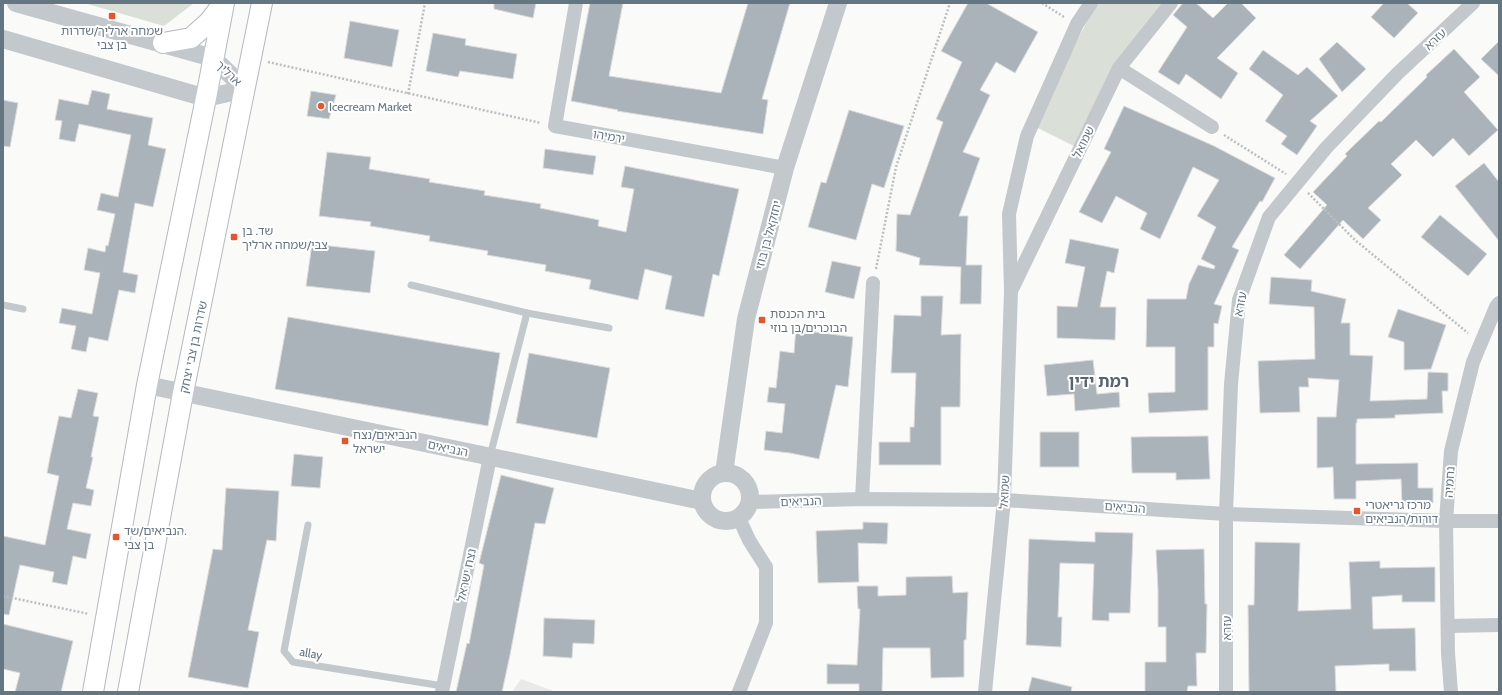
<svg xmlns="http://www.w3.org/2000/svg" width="1502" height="695" font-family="Cabin,'Noto Sans Hebrew',sans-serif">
<rect width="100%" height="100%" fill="#fafaf8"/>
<path fill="#e8e9e9" d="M521,679L556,692H512Z"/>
<g fill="#dadfd7">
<path d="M84,3H194L164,26Z"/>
<path d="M1097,3H1167L1074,146L1036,127L1063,67Z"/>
</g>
<g fill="#aab3b9" stroke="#dcdcda">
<path d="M494,3H536L533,18L494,9Z"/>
<path d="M590,3H623L609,76L721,93L748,3H790L762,99L768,100L763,134L617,111L618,110L571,101Z"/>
<path d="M968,3H986L1038,32L1015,73L996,62L980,90L990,95L963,152L980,158L959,216H968L966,265H982L981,304H960L961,267L919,265L920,258L896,251L897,214L910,215L943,122L936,119L962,62L941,51Z"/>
<path d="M1183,3H1196L1213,18L1228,3H1241L1256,18L1217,58L1238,73L1221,99L1186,74L1179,85L1158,72L1187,27L1173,15Z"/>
<path d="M1384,3H1407L1418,13L1394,38L1371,17Z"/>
<path d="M350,21L399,30L392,67L344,58Z"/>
<path d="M433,33L466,39L465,45L517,54L513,79L460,71L458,77L426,71Z"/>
<path d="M1499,41V76L1481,59Z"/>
<path d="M1337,42L1366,69L1342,92L1319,59Z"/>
<path d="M1454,49L1480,77L1464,92L1498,130L1469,156L1453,138L1433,157L1416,140L1391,164L1402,175L1368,208L1381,220L1363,239L1343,220L1300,269L1284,255L1327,205L1313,192L1347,156L1345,154L1379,121L1381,122L1427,77L1426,75Z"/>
<path d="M1263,50L1298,75L1307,67L1338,96L1310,121L1317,126L1297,155L1281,144L1287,136L1265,121L1283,95L1249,69Z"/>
<path d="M92,90L110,94L107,109L153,118L148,145L166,149L153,207L135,203L123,272L138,275L135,293L119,290L108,341L89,337L86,352L71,349L76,326L59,323L62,308L92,314L100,273L84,270L88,248L105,252L106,245L108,246L115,214L97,210L101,193L118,197L131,135L79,124L75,142L59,139L62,121L55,120L59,99L88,105Z"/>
<path d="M311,91L336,95L329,119L307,116Z"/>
<path d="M3,100L18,103L10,147L3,146Z"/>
<path d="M1124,106L1214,146L1275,178L1262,202L1260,201L1232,247L1239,250L1214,304L1222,306L1218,324L1214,323V347H1208V410L1149,413L1148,393L1175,392V347H1146L1147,299H1186L1189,284L1198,265L1214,269L1215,266L1201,259L1216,227L1197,216L1219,180L1193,167L1160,239L1140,229L1147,213L1116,196L1102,223L1079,212L1111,152L1104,149Z"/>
<path d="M849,110L904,126L884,188L872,184L856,240L808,227L821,182L826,183Z"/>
<path d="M545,149L596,156L593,175L543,168Z"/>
<path d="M327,152L371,157L369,169L430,179L429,182L485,191L484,195L541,204L540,208L599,220L598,226L626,232L634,189L621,187L625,166L739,189L719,276L713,274L704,317L665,309L672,276L645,269L638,300L589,289L591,280L545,271L546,265L487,255L488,251L429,241L430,236L370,226L371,222L319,216Z"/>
<path d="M1484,163L1499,182V241L1455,186Z"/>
<path d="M1440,215L1487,254L1468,276L1421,237Z"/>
<path d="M1070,239L1119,249L1114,273L1107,271L1100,307H1116L1115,340L1057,338V306L1077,307L1085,267L1065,263Z"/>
<path d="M312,244L375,251L370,293L306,286Z"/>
<path d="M832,261L861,267L854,299L825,292Z"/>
<path d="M1271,277L1312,280L1311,291L1346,299L1341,323H1350V355L1373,356L1370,401L1427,399L1428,372L1448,373V391H1442L1443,413L1395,415V418L1357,419V423H1356V464L1418,463V488H1433V503L1402,504L1401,479L1356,481V499H1334L1333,467L1317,468V417H1336L1339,380L1308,378L1309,387H1299L1300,412L1260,413L1258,361L1315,359L1314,307L1269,304Z"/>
<path d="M921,296H943L941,335L961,334L960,407H941V465H879V442H910V427H914L916,373H891L894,315L921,316Z"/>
<path d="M1398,309L1446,325L1431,369L1404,370V342L1388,337Z"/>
<path d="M288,317L500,353L488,426L275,389Z"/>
<path d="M796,327L816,329L815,332L853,337L848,387L836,385L819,459L790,453L764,450L766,431L782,433L785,404L767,402L769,387L776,388L780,351L794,353Z"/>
<path d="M529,353L610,368L597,438L516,423Z"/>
<path d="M1093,360L1097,394L1119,392L1120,407L1075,411L1074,394L1047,396L1044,365Z"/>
<path d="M78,389L98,393L93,416L99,417L91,457H93L86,488L94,490L91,506L73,503L67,529L91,534L86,559L73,556L67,585L52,582L54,572L20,565L9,615L3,614V536L45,545L59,476L47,473L50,457L59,416L71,418Z"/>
<rect x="1040" y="432" width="39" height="35"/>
<path d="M1208,436L1210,479L1176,480V473H1132L1131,437Z"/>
<path d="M294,454L323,457L320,488L291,486Z"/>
<path d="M501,475L554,488L545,524L535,523L510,655L502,692H456L467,643L469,644L484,565L479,563Z"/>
<path d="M226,488L279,491L276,541L267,540L248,630L259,632L248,688L188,677L213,549L222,550Z"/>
<path d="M863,522L888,523L887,544L858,543L859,582L818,583L816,531L863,529Z"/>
<path d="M1095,532L1133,533L1130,613H1109V621L1092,620L1094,564L1060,563L1058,617H1062L1061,647L1026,645L1029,539L1095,542Z"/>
<path d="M1255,542L1300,543L1298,611L1351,609L1349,562L1380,561V568L1435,567V602H1402V595L1372,597L1373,629L1415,628L1416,671H1389V664L1335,666L1336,692H1249L1248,605H1254Z"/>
<path d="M1204,549L1205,604H1207L1206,653H1196L1197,686H1188L1187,692H1145V662H1166V627H1158V590L1156,550Z"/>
<path d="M952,576L953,593L968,592L966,640H964V677L931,678L930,648H883L882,692H859V684H827V664L857,665L860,609H858L857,586H878V596L906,595V577Z"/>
<path d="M544,618L595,620L594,644L573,643L572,658L543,656Z"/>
<path d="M3,624L73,641L61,692H15L20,673L3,669Z"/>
<path d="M1032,677L1072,687L1071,692H1028Z"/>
</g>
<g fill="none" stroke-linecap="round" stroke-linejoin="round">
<g stroke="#b3babf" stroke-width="22">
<g id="secondary">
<path d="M163,43L191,38L209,22L222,5"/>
<path d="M93,692L147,385L206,98L224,3"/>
<path d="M128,692L183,393L262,3"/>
</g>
</g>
<g stroke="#bbbfc2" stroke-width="2.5" stroke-dasharray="2 2" stroke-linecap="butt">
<path d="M1042,3L1064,17"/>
<path d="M268,62L541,123"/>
<path d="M408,94L425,3"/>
<path d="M1224,135L1286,174"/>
<path d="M1308,193L1355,240L1468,333"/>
<path d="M876,269L896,167L950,3"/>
<path d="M3,596L89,614"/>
</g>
<g stroke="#c3c8cc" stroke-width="7">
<path d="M411,285L527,313L609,328"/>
<path d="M3,305L23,309"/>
<path d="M490,456L527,313"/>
<path d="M308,525L284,651L293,662L443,686"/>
</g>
<g stroke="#c3c8cc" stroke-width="14">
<path d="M576,3L555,126L785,168"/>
<path d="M1119,68L1212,127"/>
<path d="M1012,289L1119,68L1171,3"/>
<path d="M862,499L873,283"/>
<path d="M750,502L862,499L1004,500L1226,514L1446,521H1499"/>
<path d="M1448,626L1499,625"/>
<path d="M442,692L490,457"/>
<path d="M739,692L766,623V567L749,540L739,518"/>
<path d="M985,692L1004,500L1011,291L1009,214L1027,136L1077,24L1091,3"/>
<path d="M1226,692V514L1231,384L1239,300L1269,217L1326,148L1397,74L1473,3"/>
<path d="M1451,692L1448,653L1446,521L1451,451L1473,362L1496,307L1499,303"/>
</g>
<g stroke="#c3c8cc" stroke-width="18">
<path d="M16,3L213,58L245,89"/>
<path d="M3,39L206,98L245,89"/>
<path d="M147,385L702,501"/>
<circle cx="726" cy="497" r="24"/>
<path d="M724,473L746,319L785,168L838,3"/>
</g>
<use href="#secondary" stroke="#fff" stroke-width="20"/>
</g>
<g fill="#e4572e" stroke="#fff" stroke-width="1.5">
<rect x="108" y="12" width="8" height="8" rx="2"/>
<circle cx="321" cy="106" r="4"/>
<rect x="230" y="233" width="8" height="8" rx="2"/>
<rect x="758" y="316" width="8" height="8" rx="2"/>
<rect x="341" y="437" width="8" height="8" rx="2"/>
<rect x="1353" y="507" width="8" height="8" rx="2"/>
<rect x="112" y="533" width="8" height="8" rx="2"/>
</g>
<g text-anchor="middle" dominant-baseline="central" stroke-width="4" stroke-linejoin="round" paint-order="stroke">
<g font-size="12" fill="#657683" stroke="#fff" text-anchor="start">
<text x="112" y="30" text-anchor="middle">שמחה ארליך/שדרות<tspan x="112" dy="14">בן צבי</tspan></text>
<text x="329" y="106">Icecream Market</text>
<text x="242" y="230">שד. בן<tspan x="242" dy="14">צבי/שמחה ארליך</tspan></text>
<text x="770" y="313">בית הכנסת<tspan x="770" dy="14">הבוכרים/בן בוזי</tspan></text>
<text x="353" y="434">הנביאים/נצח<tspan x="353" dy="14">ישראל</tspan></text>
<text x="1365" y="504">מרכז גריאטרי<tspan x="1365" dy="14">דורות/הנביאים</tspan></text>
<text x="124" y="530">הנביאים/שד.<tspan x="124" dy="14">בן צבי</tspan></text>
</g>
<g font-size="12" fill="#657683" stroke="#fff">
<text transform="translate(1435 39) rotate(-43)">עזרא</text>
<text transform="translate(229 73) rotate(44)">ארליך</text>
<text transform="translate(609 136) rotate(10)">ירמיהו</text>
<text transform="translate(1083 142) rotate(-64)">שמואל</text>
<text transform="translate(768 235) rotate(-75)">יחזקאל בן בוזי</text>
<text transform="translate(1240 304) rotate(-79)">עזרא</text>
<text transform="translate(193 347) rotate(-78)">שדרות בן צבי יצחק</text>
<text transform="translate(448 448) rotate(12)">הנביאים</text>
<text transform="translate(1449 482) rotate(-86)">נחמיה</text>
<text transform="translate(1004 492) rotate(-87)">שמואל</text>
<text transform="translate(801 501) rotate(-2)">הנביאים</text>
<text transform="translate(1125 507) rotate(4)">הנביאים</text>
<text transform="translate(466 575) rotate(-78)">נצח ישראל</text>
<text transform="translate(1226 628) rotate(-90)">עזרא</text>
<text transform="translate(311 653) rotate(10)">allay</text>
</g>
<g font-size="16" font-weight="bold" fill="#57646e" stroke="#fff">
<text x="1099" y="381">רמת ידין</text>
</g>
</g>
<rect width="1502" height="695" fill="none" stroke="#657683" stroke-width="8"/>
</svg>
